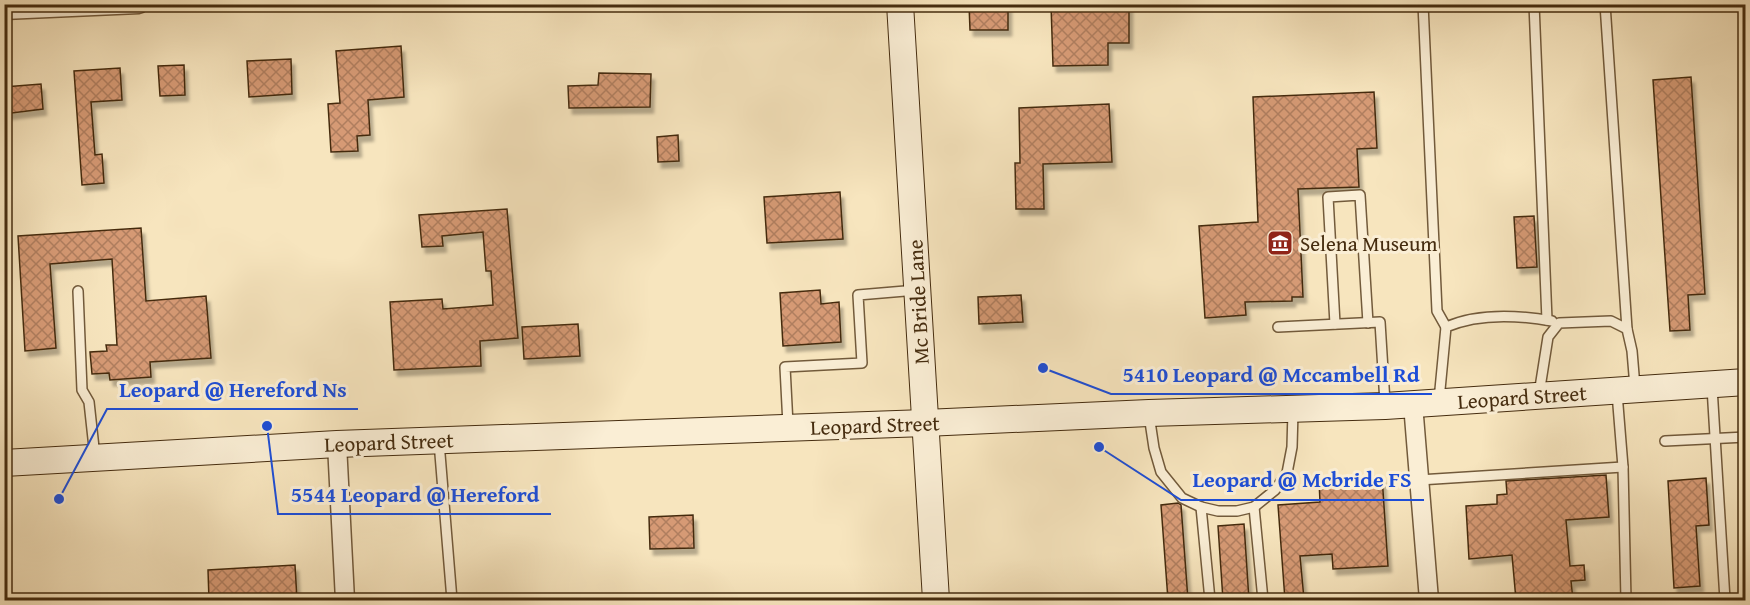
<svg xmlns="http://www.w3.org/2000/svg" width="1750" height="605" font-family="'Gentium Book Plus',serif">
<defs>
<pattern id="building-cross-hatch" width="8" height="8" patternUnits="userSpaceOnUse" patternTransform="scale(1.5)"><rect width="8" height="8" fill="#d69a75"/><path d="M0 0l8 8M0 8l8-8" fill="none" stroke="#af7e5e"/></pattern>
<filter id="shadow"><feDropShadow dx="3.5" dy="6" stdDeviation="1.5" flood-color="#0004"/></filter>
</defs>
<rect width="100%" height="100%" fill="#f7e5be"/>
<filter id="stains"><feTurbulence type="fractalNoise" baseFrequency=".00333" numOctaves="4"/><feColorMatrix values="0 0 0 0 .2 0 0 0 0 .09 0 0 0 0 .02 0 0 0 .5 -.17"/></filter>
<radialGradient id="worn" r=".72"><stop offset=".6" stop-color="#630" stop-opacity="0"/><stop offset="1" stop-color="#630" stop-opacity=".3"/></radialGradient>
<g fill="url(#building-cross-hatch)" stroke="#452c0f" stroke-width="1.5" filter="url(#shadow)">
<path d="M969,4H1008V30H970Z"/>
<path d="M1051,4H1129V43H1108V65L1053,66Z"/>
<path d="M401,46L404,97L368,100L370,135L357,136L358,151L331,152L328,104L340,103L336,51Z"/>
<path d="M291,59L292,94L249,97L247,61Z"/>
<path d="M184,65L185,95L160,96L158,66Z"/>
<path d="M120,68L122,100L91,102L95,155L102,154L104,183L82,185L74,71Z"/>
<path d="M599,73L651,74L650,107L569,108L568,86L598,85Z"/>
<path d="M1691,77L1705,294L1688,295L1690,330L1670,331L1653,80Z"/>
<path d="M41,84L43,109L4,114V87Z"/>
<path d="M1374,92L1377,148L1357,149L1359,187L1298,189L1303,297H1292V301L1245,302L1246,315L1205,318L1199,226L1258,222L1253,97Z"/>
<path d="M1109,104L1112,162L1043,164L1044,209H1016L1015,163H1020L1019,108Z"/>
<path d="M678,135L679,161L658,162L657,137Z"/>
<path d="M840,192L843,239L767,243L764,197Z"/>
<path d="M507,209L518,338L480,341L481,366L394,370L390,302L442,299L443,309L493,305L491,271H486L483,232L442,236L443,246L422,247L419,215Z"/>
<path d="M1534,216L1537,267L1517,268L1514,217Z"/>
<path d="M141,228L146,301L206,296L211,358L150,362L151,377L110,380L109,373L92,374L90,352L107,351L106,345H117L112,259L50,264L56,348L25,351L18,236Z"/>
<path d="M820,290L821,304L839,302L841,342L783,346L780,293Z"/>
<path d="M1021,295L1023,322L979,324L978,297Z"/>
<path d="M578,324L580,356L524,359L522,327Z"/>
<path d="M1606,475L1609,517L1566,520L1570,566L1584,565L1585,580L1571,581L1573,600H1516L1512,555L1469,559L1466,506L1497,504V495L1507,494L1506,481Z"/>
<path d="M1382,476L1388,566L1333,569L1332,554L1300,556L1304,599L1285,600L1278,505L1320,502L1319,480Z"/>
<path d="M1706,478L1709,525L1696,526L1700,586L1674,588L1668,481Z"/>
<path d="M1178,503L1181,505L1188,600H1168L1161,505Z"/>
<path d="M693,515L694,548L650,549L649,517Z"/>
<path d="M1244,524L1249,600H1223L1218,526Z"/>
<path d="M295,565L297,600H209L208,570Z"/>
</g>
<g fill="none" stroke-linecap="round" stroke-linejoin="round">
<g stroke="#725a3b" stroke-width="12">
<g id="lane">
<path d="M1423,4L1437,311L1446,327"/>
<path d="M1534,4L1547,320"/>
<path d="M1605,4L1627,329"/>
<path d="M78,291L82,390L89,402L95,457"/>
<path d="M1335,324L1328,197L1360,195L1368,323"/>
<path d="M1278,327L1380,322L1385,403"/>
<path d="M1712,387L1725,600"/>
<path d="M1617,393L1623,467L1626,600"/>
<path d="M1539,394L1548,337L1559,323L1611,321L1627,329L1632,351L1635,387"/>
<path d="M1439,400L1446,327C1478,313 1518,315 1552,321"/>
<path d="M1149,415L1154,448L1161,472L1182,498L1201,507L1218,511H1237L1254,507L1275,490L1287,473L1292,447L1293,411"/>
<path d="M788,425L785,367L862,363L858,295L917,290"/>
<path d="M1665,441L1746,437"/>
<path d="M439,442L452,600"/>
<path d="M1419,480L1623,467"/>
<path d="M1201,507L1210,600"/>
<path d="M1254,507L1263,600"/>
</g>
</g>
<g stroke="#725a3b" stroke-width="21">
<g id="street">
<path d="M4,10L139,4"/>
<path d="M1413,404L1429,600"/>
<path d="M337,444L345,600"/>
</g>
</g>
<g stroke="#452c0f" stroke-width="28">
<g id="secondary">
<path d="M900,4L936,600"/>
<path d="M4,463L337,444L925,423L1149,413L1385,406L1746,382"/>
</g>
</g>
<use href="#lane" stroke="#faeed5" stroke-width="9"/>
<use href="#street" stroke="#faeed5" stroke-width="18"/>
<use href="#secondary" stroke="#faeed5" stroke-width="26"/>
</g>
<defs>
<g id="museum-square" transform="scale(1.35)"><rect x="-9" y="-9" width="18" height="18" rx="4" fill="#8f2418" stroke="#faeed5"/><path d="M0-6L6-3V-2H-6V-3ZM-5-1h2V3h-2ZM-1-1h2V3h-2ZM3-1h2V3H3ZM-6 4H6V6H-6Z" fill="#fff"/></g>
</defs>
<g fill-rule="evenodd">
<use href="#museum-square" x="1280" y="243"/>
</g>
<g text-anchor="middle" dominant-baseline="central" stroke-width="6" stroke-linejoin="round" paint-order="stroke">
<g font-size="21" fill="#452c0f" stroke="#faeed5" text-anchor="start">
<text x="1300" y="243">Selena Museum</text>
</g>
<g font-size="21" fill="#452c0f" stroke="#faeed5">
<text transform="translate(918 302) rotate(-93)">Mc Bride Lane</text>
<text transform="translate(1522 397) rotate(-4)">Leopard Street</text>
<text transform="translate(875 425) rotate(-2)">Leopard Street</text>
<text transform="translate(389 442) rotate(-2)">Leopard Street</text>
</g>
</g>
<path fill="none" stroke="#1d4ed8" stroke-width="2" d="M1043 368L1111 394H1432M59 499L107 409H358M1099 447L1181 500H1424M267 426L278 514H551"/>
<g fill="#1d4ed8" stroke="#faeed5" stroke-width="2">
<circle cx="1043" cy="368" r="6"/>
<circle cx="59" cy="499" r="6"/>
<circle cx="1099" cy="447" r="6"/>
<circle cx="267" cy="426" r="6"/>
</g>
<g font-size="22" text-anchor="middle" font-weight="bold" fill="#1d4ed8" stroke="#faeed5" stroke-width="6" stroke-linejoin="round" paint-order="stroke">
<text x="1271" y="382">5410 Leopard @ Mccambell Rd</text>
<text x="233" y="397">Leopard @ Hereford Ns</text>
<text x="1302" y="487">Leopard @ Mcbride FS</text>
<text x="415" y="502">5544 Leopard @ Hereford</text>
</g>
<rect width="1750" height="605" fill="none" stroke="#f7e5be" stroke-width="24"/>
<rect x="6" y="6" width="1738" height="593" fill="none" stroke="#452c0f" stroke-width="3"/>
<rect x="12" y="12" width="1726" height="581" fill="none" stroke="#452c0f" stroke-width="1.5"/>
<rect width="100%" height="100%" filter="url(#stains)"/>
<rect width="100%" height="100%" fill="url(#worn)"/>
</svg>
